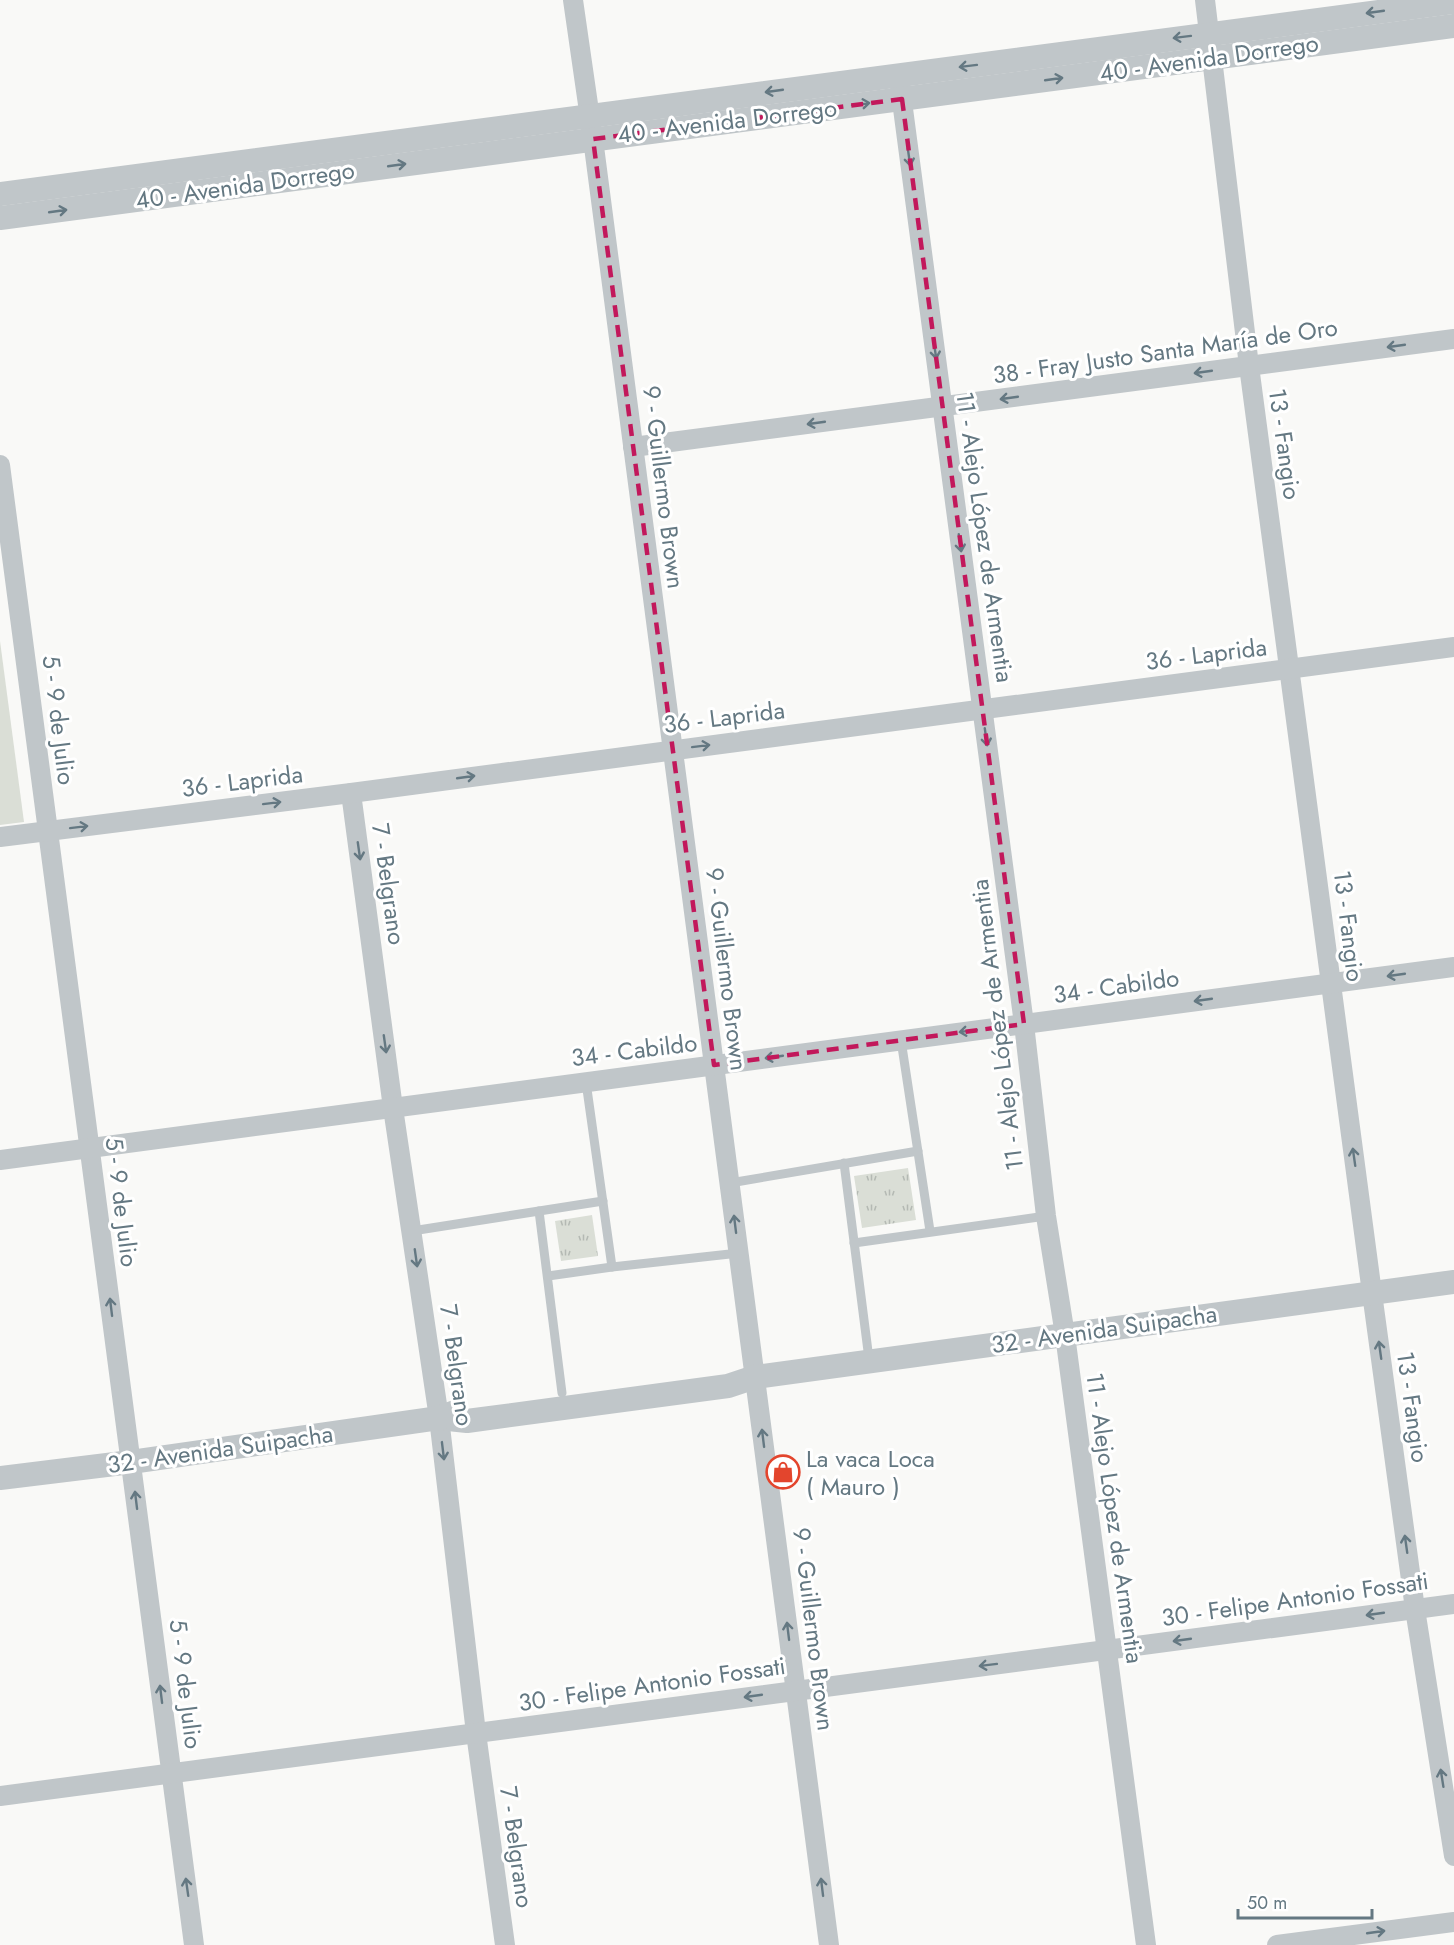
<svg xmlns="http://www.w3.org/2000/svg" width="1454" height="1945" font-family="Jost,sans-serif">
<defs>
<pattern id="grass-tufts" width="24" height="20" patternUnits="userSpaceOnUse" patternTransform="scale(1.5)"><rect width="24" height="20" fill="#daded6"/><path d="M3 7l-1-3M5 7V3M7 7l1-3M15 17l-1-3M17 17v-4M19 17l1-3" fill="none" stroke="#b4b9b3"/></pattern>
</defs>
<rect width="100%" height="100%" fill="#f9f9f7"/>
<g fill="url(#grass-tufts)">
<path d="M908,1168L916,1220L862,1228L854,1176Z"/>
<path d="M592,1215L598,1256L561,1261L555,1221Z"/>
</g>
<path fill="#daded6" d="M0,641L24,822L0,825Z"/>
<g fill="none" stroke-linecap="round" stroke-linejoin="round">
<g stroke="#c0c6c9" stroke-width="9">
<path d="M901,1040L930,1231"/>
<path d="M586,1082L612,1267"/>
<path d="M844,1163L869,1359"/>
<path d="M730,1183L918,1151"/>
<path d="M539,1211L562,1393"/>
<path d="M412,1231L603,1201"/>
<path d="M854,1243L1046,1216"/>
<path d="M548,1276L612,1267L739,1253"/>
</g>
<g stroke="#c0c6c9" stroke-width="20">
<path d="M573,0L593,139L829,1945"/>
<path d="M1205,0L1249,366L1372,1293L1415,1609L1454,1856"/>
<path d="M900,86L1024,1024L1046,1216L1065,1335L1146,1945"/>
<path d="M633,447L1454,339"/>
<path d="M0,465L194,1945"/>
<path d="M351,793L393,1108L439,1418L476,1733L505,1945"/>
<path d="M0,837L351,793L1454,647"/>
<path d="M0,1160L1454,967"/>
<path d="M0,1796L1454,1604"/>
<path d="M1277,1945L1454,1922"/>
</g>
<g stroke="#c0c6c9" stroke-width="24">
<path d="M0,194L1454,2"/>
<path d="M0,218L1454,26"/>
<path d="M439,1418L467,1421L728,1386L755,1377L1454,1282"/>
<path d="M0,1478L131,1462L439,1418L455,1412"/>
</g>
</g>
<defs><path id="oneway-shaft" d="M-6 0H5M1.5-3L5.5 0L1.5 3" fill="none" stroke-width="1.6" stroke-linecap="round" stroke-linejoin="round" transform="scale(1.5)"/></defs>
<g stroke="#647882">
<use href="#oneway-shaft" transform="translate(1375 12) rotate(172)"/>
<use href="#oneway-shaft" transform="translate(1182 37) rotate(173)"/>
<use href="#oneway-shaft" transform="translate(968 66) rotate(173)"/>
<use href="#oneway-shaft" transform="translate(1054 79) rotate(-8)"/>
<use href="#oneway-shaft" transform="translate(774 91) rotate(172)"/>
<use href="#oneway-shaft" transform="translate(861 104) rotate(-7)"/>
<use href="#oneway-shaft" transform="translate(909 157) rotate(82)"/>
<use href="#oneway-shaft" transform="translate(397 165) rotate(-8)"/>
<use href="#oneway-shaft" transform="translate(58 211) rotate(-8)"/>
<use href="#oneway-shaft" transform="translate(1396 346) rotate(172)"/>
<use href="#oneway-shaft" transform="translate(935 350) rotate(82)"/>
<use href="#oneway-shaft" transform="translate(1203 372) rotate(172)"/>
<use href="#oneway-shaft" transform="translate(1009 398) rotate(172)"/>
<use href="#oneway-shaft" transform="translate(816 423) rotate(172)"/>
<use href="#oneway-shaft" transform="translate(960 543) rotate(82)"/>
<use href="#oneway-shaft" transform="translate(986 737) rotate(82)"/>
<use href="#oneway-shaft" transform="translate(701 746) rotate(-7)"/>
<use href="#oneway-shaft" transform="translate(466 777) rotate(-8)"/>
<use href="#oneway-shaft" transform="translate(272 803) rotate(-7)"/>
<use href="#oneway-shaft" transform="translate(79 827) rotate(-7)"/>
<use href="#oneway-shaft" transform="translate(359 851) rotate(82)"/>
<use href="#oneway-shaft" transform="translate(1396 975) rotate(172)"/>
<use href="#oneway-shaft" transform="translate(1203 1000) rotate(172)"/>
<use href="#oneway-shaft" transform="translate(968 1031) rotate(173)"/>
<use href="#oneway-shaft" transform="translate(385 1044) rotate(82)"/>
<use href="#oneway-shaft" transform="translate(774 1057) rotate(172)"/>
<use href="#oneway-shaft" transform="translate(1354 1157) rotate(-98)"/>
<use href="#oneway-shaft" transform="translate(735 1224) rotate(-97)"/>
<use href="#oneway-shaft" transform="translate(416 1258) rotate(82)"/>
<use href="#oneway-shaft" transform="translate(111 1307) rotate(-97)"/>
<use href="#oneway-shaft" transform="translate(1380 1350) rotate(-98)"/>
<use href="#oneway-shaft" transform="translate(763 1438) rotate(-97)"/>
<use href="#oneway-shaft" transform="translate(443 1451) rotate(83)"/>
<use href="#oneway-shaft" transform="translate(136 1500) rotate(-97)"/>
<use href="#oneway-shaft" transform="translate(1406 1544) rotate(-98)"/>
<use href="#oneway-shaft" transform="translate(1375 1614) rotate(172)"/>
<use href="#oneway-shaft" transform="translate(788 1631) rotate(-97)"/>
<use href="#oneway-shaft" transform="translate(1182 1640) rotate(172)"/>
<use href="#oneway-shaft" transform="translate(988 1665) rotate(173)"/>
<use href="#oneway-shaft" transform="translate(161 1694) rotate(-97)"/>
<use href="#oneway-shaft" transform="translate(753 1696) rotate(172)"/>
<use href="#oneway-shaft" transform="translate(1442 1778) rotate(-99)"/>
<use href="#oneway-shaft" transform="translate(187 1887) rotate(-98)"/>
<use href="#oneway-shaft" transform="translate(822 1887) rotate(-97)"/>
<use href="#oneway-shaft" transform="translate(1376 1932) rotate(-8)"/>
</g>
<path fill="none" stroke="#c2185b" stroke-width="4.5" stroke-dasharray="12 8" stroke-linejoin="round" d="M902,99L1024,1024L714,1065L593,139Z"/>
<defs>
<g id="shop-ring" transform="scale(1.725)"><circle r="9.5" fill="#fff" stroke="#e3452d" stroke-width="1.5"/><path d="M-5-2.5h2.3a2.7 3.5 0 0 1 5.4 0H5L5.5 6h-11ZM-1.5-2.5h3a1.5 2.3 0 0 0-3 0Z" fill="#e3452d"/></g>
</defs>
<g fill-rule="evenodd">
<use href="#shop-ring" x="783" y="1472"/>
</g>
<g text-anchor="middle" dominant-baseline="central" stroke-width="6" stroke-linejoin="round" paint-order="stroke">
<g font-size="24" fill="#647882" stroke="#fff">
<text transform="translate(1209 58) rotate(-8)">40 - Avenida Dorrego</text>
<text transform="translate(727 121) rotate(-7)">40 - Avenida Dorrego</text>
<text transform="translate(245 185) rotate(-8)">40 - Avenida Dorrego</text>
<text transform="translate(1165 351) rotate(-8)">38 - Fray Justo Santa María de Oro</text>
<text transform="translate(1285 444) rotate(82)">13 - Fangio</text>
<text transform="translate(664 487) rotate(83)">9 - Guillermo Brown</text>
<text transform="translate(985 537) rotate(82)">11 - Alejo López de Armentia</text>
<text transform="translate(1206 654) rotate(-7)">36 - Laprida</text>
<text transform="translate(724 717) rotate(-7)">36 - Laprida</text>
<text transform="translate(59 720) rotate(83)">5 - 9 de Julio</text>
<text transform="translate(242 781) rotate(-7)">36 - Laprida</text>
<text transform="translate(389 884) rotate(82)">7 - Belgrano</text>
<text transform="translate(1349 926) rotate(83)">13 - Fangio</text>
<text transform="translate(727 969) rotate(83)">9 - Guillermo Brown</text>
<text transform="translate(1116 986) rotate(-8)">34 - Cabildo</text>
<text transform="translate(997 1025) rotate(-97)">11 - Alejo López de Armentia</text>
<text transform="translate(634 1050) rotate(-7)">34 - Cabildo</text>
<text transform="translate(122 1202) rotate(83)">5 - 9 de Julio</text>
<text transform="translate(1104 1329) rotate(-8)">32 - Avenida Suipacha</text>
<text transform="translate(457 1365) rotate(82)">7 - Belgrano</text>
<text transform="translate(1413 1407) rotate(82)">13 - Fangio</text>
<text transform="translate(220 1449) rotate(-8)">32 - Avenida Suipacha</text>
<text transform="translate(1115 1518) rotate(82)">11 - Alejo López de Armentia</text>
<text transform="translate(1295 1599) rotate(-8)">30 - Felipe Antonio Fossati</text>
<text transform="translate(814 1629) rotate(83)">9 - Guillermo Brown</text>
<text transform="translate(186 1684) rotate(83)">5 - 9 de Julio</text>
<text transform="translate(652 1684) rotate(-8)">30 - Felipe Antonio Fossati</text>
<text transform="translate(517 1847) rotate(82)">7 - Belgrano</text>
</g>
<g font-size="24" fill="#647882" stroke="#fff" text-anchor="start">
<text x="806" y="1458">La vaca Loca<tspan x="806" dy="28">( Mauro )</tspan></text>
</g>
</g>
<path d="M1238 1909v9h134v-9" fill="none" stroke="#647882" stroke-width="3"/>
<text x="1247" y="1909" font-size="18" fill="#647882" stroke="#ffffff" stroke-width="4.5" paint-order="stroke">50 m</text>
</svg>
